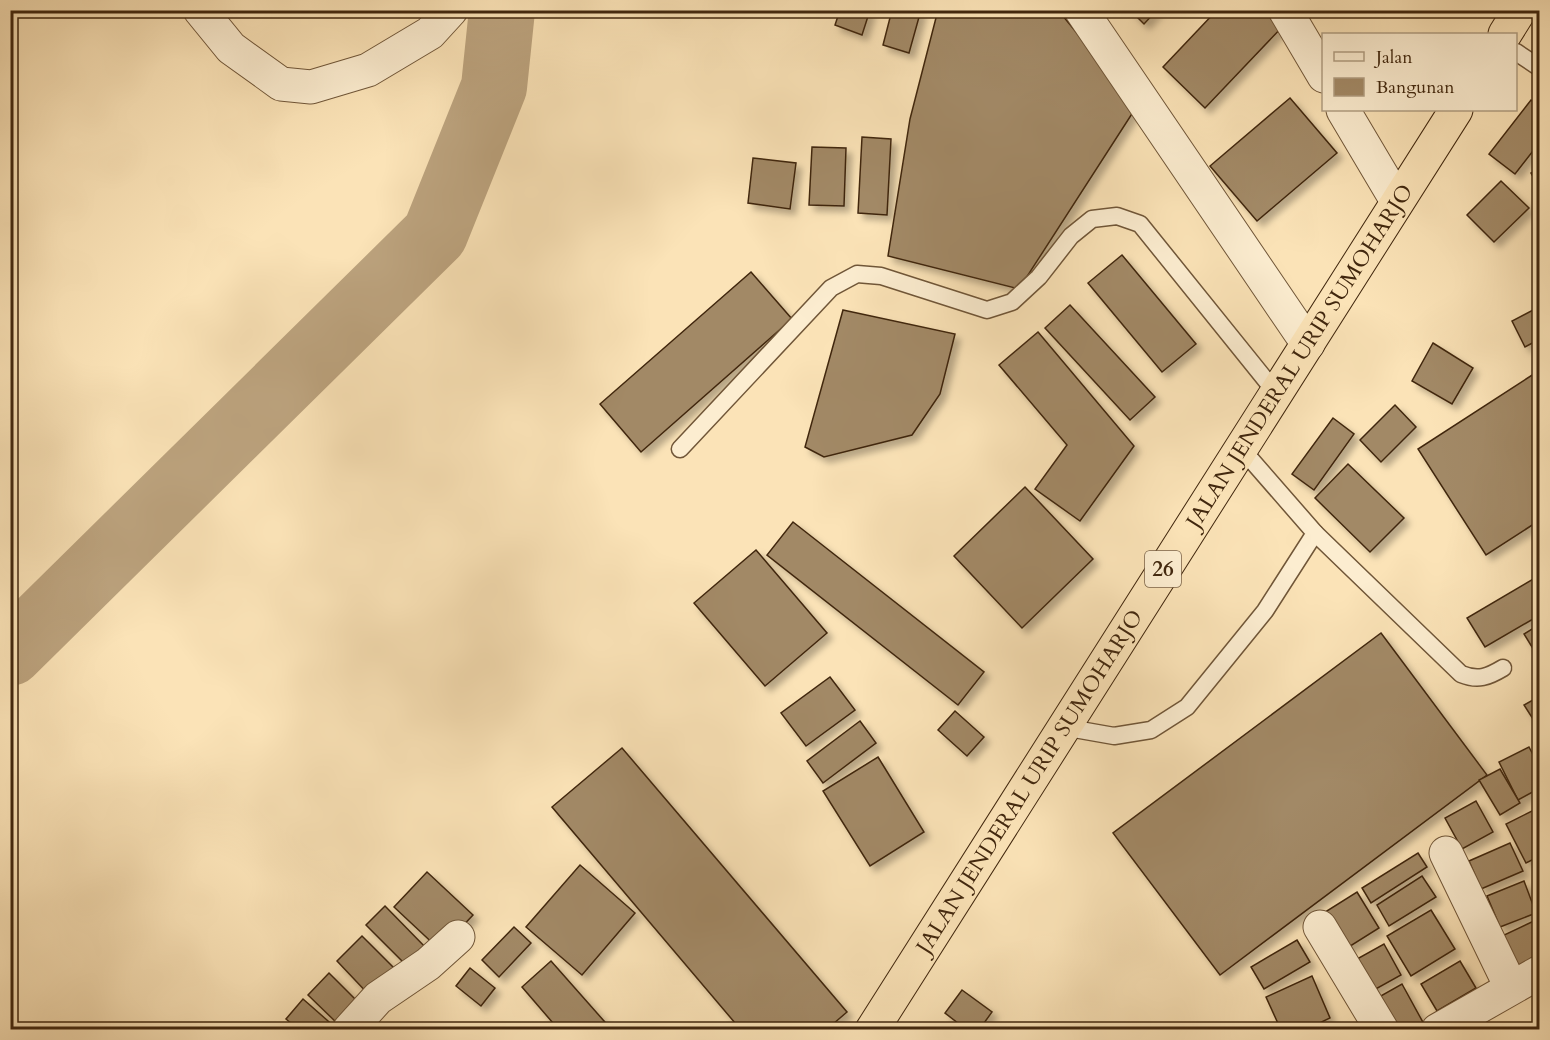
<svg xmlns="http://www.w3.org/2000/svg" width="1550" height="1040" font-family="Cardo,serif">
<defs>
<filter id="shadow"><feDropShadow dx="5.5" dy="5.5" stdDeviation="3" flood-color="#0004"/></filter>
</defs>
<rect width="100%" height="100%" fill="#fbe3b7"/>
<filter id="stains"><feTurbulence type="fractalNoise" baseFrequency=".00333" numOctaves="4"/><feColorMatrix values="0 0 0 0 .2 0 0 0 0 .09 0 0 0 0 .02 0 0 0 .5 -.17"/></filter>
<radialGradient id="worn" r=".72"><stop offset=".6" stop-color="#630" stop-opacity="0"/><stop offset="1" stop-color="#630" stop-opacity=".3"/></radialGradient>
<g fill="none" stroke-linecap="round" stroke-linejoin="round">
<path stroke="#bca37e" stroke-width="66" d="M10,653L435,234L494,87L502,10"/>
</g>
<g fill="#a28966" stroke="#41270e" stroke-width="1.5" filter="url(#shadow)">
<path d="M840,10H870L862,35L835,25Z"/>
<path d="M892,10H921L909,53L883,45Z"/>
<path d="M938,10H1058L1137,106L1019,289L888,256L910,119Z"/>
<path d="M1130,10H1157L1144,24Z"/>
<path d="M1217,10H1269L1284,25L1205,108L1163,67Z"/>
<path d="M1290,98L1337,153L1257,221L1210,166Z"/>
<path d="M1531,100L1540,107V142L1515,174L1489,154Z"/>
<path d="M862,137L891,139L887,215L858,213Z"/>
<path d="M812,147L846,148L844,206L809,205Z"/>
<path d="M753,158L796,163L790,209L748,203Z"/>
<path d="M1540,168V190L1531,173Z"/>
<path d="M1501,181L1529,208L1494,242L1467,215Z"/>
<path d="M1122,255L1196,344L1162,372L1088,283Z"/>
<path d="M751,272L792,319L641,452L600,404Z"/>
<path d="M1070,305L1155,397L1130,420L1045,328Z"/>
<path d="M1535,309L1540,317V339L1525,347L1512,321Z"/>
<path d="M843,310L955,334L940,394L912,435L824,457L805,447Z"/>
<path d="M1038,332L1134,446L1080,521L1035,489L1067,445L999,365Z"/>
<path d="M1433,343L1473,368L1452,404L1412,381Z"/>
<path d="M1540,370V520L1486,555L1418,449Z"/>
<path d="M1395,405L1416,427L1381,462L1360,440Z"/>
<path d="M1333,418L1354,434L1314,490L1292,474Z"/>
<path d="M1348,464L1404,518L1370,552L1315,498Z"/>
<path d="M1025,487L1093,559L1022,628L954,556Z"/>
<path d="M793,522L984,672L958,705L767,555Z"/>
<path d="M756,550L827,633L765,686L694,603Z"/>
<path d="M1540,575V615L1485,647L1467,618Z"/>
<path d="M1540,624V660L1524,634Z"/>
<path d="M1381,633L1487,775L1220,975L1113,833Z"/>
<path d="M830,677L855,710L806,746L781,713Z"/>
<path d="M1540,696V730L1524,705Z"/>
<path d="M955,711L984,737L967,756L938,730Z"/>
<path d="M860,721L876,743L823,783L807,761Z"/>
<path d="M1529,747L1540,768V788L1518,800L1499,762Z"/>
<path d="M622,748L847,1012L826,1030H741L552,807Z"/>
<path d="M878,757L924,832L870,866L823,791Z"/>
<path d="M1500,769L1520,803L1500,815L1479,780Z"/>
<path d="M1476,801L1493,832L1462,849L1445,818Z"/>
<path d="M1540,807V856L1526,863L1506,824Z"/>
<path d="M1510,843L1523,871L1481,889L1469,861Z"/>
<path d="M1418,853L1427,867L1371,903L1362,888Z"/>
<path d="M580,865L635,913L582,975L526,927Z"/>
<path d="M427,872L473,915L440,950L394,907Z"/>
<path d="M1422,876L1436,897L1389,926L1377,905Z"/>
<path d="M1524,881L1536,913L1500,927L1487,896Z"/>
<path d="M1357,892L1379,928L1344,950L1322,914Z"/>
<path d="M385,906L429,951L411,970L366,925Z"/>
<path d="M1431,910L1455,949L1411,976L1387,936Z"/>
<path d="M1536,920L1540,927V962L1519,971L1502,936Z"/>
<path d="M514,927L531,943L499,977L482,960Z"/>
<path d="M362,936L398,972L372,998L337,961Z"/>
<path d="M1297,940L1310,962L1264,989L1251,967Z"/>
<path d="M1384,944L1401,975L1365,995L1348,964Z"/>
<path d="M551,961L612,1030H559L522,987Z"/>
<path d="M1460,961L1476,988L1437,1011L1421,984Z"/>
<path d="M470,968L495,988L481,1006L456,986Z"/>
<path d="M329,973L360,1004L339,1025L308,995Z"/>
<path d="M1312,976L1330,1018L1305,1030H1281L1266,997Z"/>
<path d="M1402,984L1425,1026L1418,1030H1385L1370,1002Z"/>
<path d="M962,990L992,1012L979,1030H967L945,1013Z"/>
<path d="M303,999L336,1028L334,1030H299L286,1019Z"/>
</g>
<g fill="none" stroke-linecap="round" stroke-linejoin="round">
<g stroke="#705638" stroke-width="19">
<g id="lane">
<path d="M1516,52L1540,68"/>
<path d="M680,449L831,288L857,274L881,276L987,310L1012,302L1039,277L1071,236L1092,219L1117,216L1140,224L1277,394"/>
<path d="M1315,533L1461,674C1478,681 1488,677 1503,668"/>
<path d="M1063,727L1114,736L1151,730L1187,707L1265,611L1315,533L1240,447"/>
</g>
</g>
<g stroke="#705638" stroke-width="35">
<g id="street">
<path d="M200,10L231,48L281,84L311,87L368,70L430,33L451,10"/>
<path d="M1081,10L1308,344"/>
<path d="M1285,10L1324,76"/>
<path d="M1343,110L1397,201"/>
<path d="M1446,853L1511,987"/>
<path d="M1320,927L1382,1030"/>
<path d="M349,1030L378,998L428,964L458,937"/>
<path d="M1438,1030L1540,972"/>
</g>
</g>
<g stroke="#41270e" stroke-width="35">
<g id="highway">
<path d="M1505,34L1520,10"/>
<path id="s1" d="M872,1030L1456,110"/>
</g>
</g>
<use href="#lane" stroke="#fcedd0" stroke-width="16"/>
<use href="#street" stroke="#fcedd0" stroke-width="33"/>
<use href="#highway" stroke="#fbe3b7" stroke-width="33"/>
</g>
<g text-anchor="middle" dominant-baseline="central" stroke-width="6" stroke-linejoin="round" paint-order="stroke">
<rect fill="#fcedd0" stroke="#796248" stroke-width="1.5" x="1145" y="551" width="36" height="36" rx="4.5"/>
<g font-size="21" font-weight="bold" fill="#41270e">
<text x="1163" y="569">26</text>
</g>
<g font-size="22" fill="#41270e" stroke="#fcedd0">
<text stroke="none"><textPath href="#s1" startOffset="798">JALAN JENDERAL URIP SUMOHARJO</textPath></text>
<text stroke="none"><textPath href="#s1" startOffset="294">JALAN JENDERAL URIP SUMOHARJO</textPath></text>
</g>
</g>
<rect width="1550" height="1040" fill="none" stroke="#fbe3b7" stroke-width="36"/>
<rect x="12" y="12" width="1526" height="1016" fill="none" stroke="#41270e" stroke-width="3"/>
<rect x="18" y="18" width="1514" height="1004" fill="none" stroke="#41270e" stroke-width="1.5"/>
<rect x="1322" y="33" width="195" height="78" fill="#fcedd0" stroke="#b19e82" stroke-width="1.5"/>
<rect x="1334" y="52" width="30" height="9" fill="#fcedd0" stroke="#b19e82" stroke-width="1.5"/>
<text x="1376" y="63" font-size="18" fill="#41270e">Jalan</text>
<rect x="1334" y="78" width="30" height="18" fill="#a28966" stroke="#b19e82" stroke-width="1.5"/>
<text x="1376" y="93" font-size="18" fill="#41270e">Bangunan</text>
<rect width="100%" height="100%" filter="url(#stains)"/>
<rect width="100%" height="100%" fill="url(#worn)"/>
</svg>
